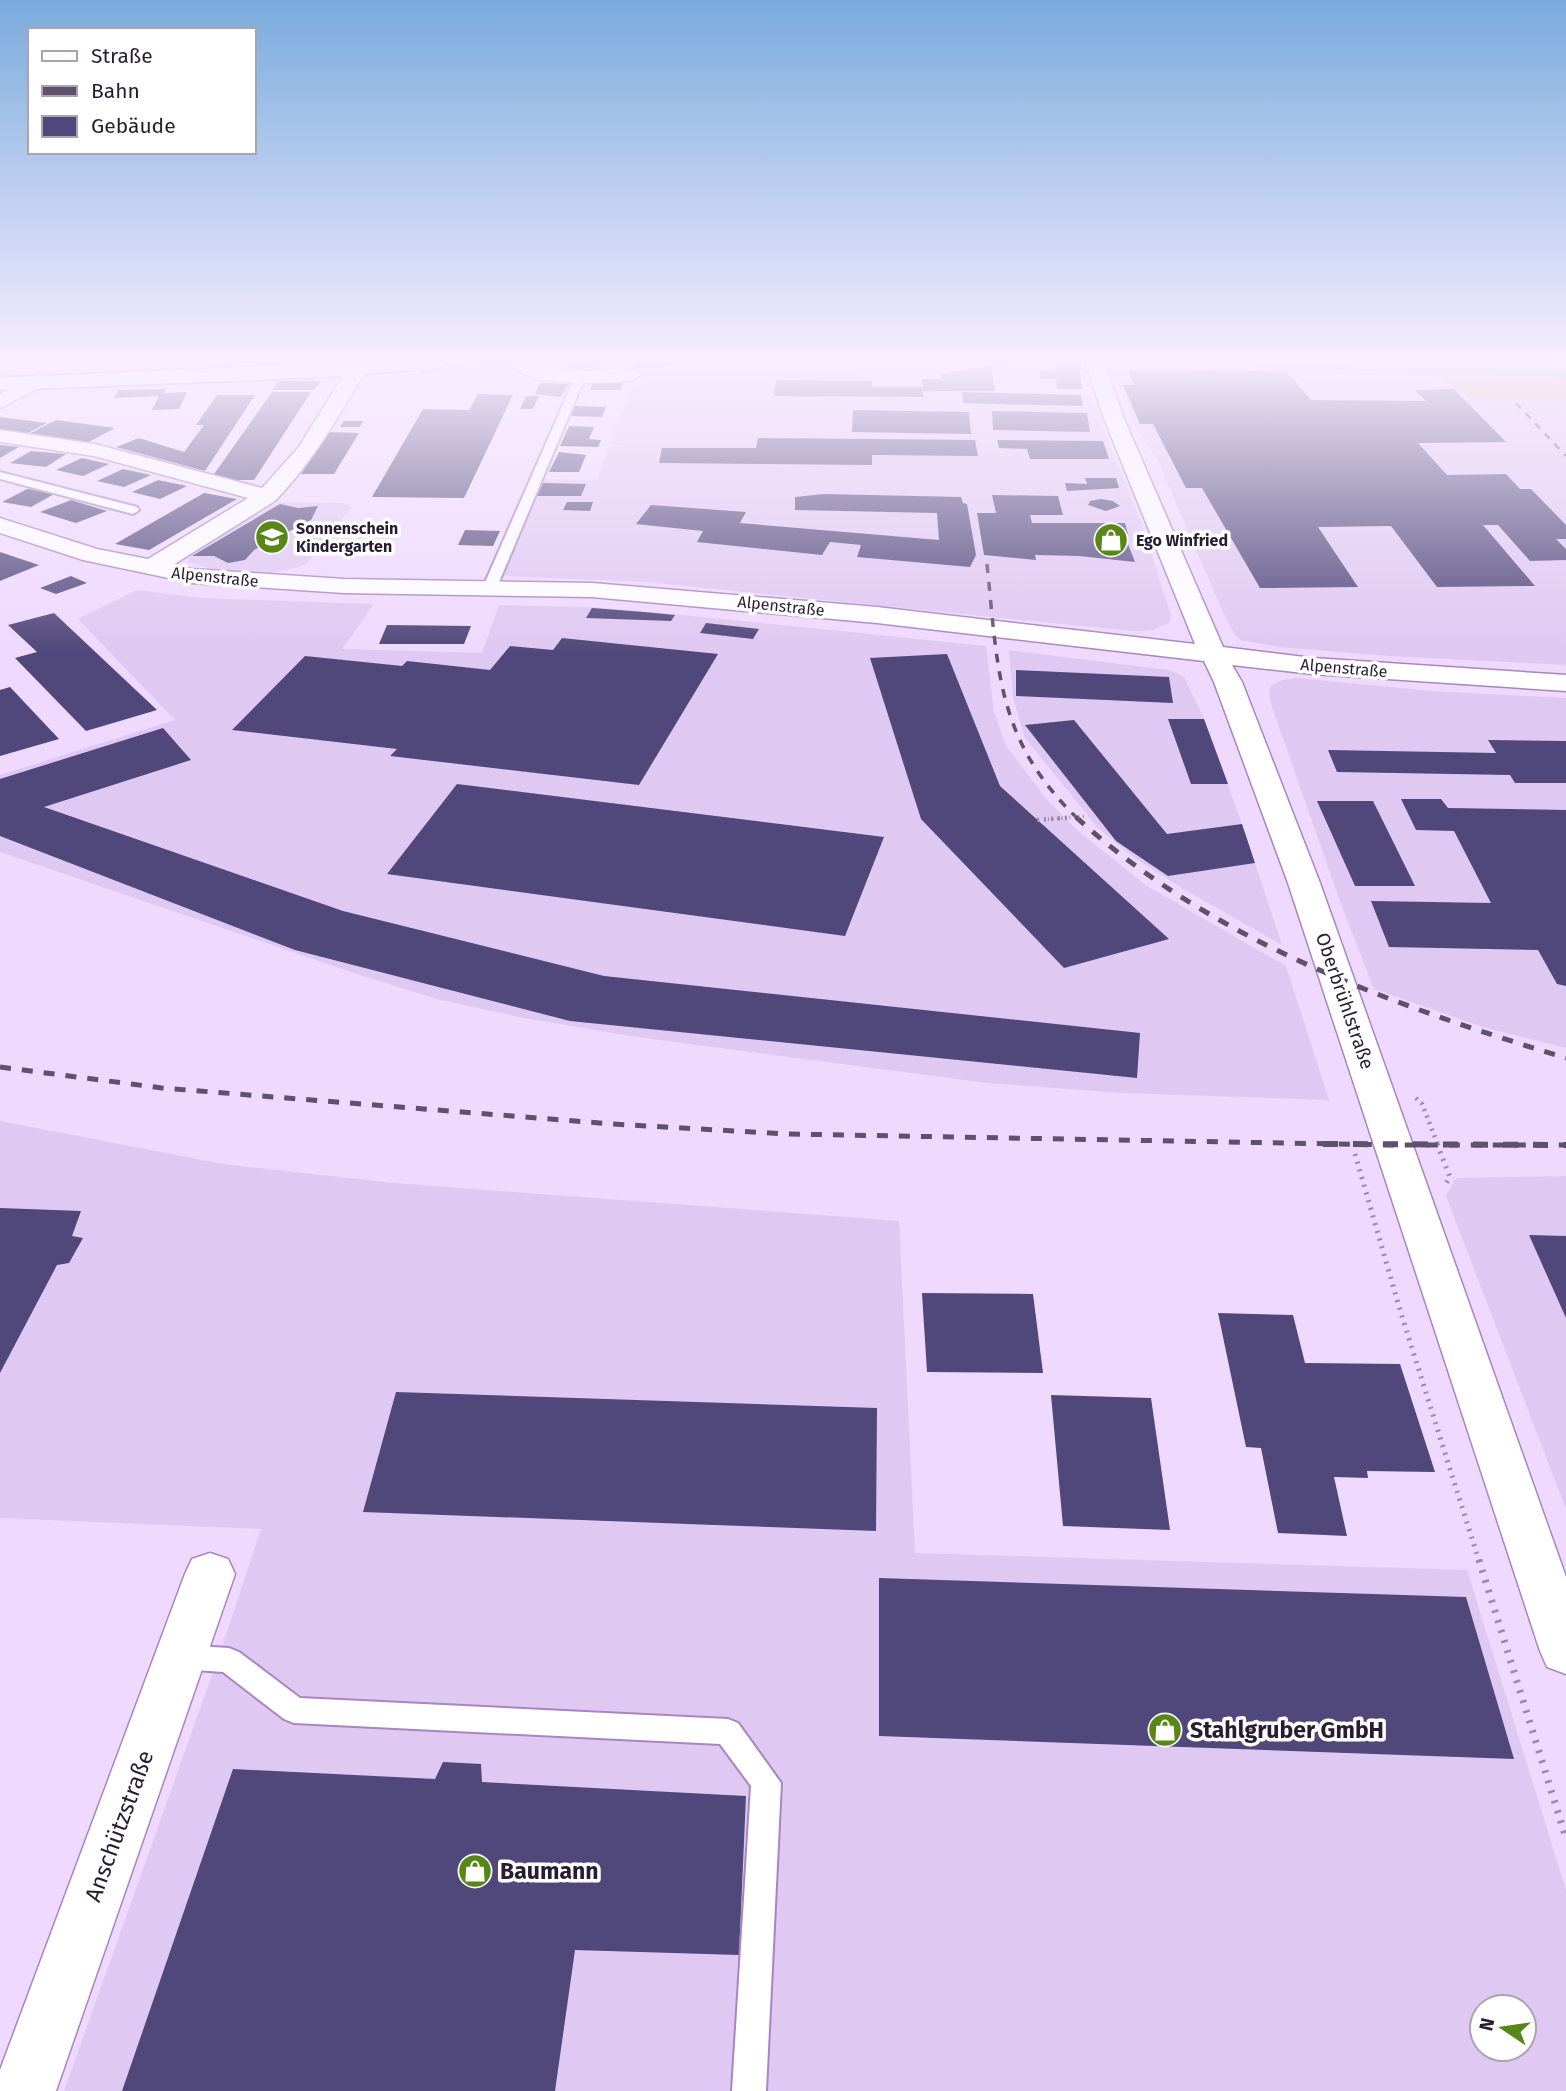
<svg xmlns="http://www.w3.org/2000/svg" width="1566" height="2091" font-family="'Fira Sans',sans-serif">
<rect width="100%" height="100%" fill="#efd9ff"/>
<g fill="#dfc8f1" fill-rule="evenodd">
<path d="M144,362H351L135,370Z"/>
<path d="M553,362H1006L934,372L861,371L867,379L872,381L873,387H922L923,391L1090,395L1141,522L1171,615L1169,623L1153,630L1132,631L645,582L504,576L543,479L597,480L608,446H626L609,444L635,379L589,378L563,371Z"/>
<path d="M1222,368L1426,375L1448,387L1458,388L1468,398L1566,400V665L1390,656L1279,647L1240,640L1232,630L1221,608L1158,461L1133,422L1114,369Z"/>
<path d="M280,502L342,503L352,507L307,563L300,567L275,572L216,570L188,562L189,556L210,541Z"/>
<path d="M137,590L202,598L374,604L342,649L482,653L499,605L592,607L673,614L986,646L994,712L1005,744L1047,800L1078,831L1147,886L1286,966L1329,1100L1123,1093L988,1083L637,1037L524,1018L437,999L354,973L0,852V775L175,720L78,619Z"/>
<path d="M1009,650L1169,670L1184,677L1204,719L1242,824L1282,945L1180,887L1134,857L1098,828L1025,738L1013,698Z"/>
<path d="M1298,678L1431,691L1566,698V1048L1483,1027L1374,989L1341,904L1271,704L1269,692L1271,686L1282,680Z"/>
<path d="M0,1121L223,1164L394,1183L899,1221L915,1553L1467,1570L1566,1890V2091H64L222,1647L261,1529L0,1518ZM1482,2007H1524V2049H1482Z"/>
<path d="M1566,1176V1509L1446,1196L1456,1178Z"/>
</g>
<path fill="#d4b695" d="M1384,362H1566V400L1468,398L1452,385L1420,370L1384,368Z"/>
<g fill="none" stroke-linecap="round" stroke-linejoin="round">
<g fill="#739ecc" fill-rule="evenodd">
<path d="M489,362H504L421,373L418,371Z"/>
<path d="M1243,364L1566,373V377L1241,367L1240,366Z"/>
</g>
</g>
<g fill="#50477a">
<path d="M566,362H607V363L572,368Z"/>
<path d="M629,362H674V363L638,368Z"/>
<path d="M1055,362H1079L1082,389H1057L1056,379H1040V370L1056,371Z"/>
<path d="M991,366L995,391H922L924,397L774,396L776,380L872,381V387H923L922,379H941L940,374Z"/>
<path d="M1213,370L1287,372L1311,400L1426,401L1415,390L1454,389L1506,442L1418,443L1447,475L1506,474L1520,489H1531L1566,525V539H1556L1566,549V560L1530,561L1498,525H1483L1535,586L1437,587L1391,526L1318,527L1358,587L1260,588L1202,488H1186L1153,424H1140L1123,385H1135L1128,371Z"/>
<path d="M593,380H624L621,390H590Z"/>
<path d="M279,381H321L314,390H272Z"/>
<path d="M540,383L569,384L561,397L535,394Z"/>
<path d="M166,389L164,393L187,392L179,409L152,410L159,396L114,398L118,390Z"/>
<path d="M272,392H311L254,480H224L212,477Z"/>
<path d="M962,392L1081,395L1083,406L963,403Z"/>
<path d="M478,394L513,395L464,498L372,497L423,409L469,410Z"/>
<path d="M217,395H255L205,471L116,447L139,438L184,452L204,425H196Z"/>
<path d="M526,396H539L533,409H520Z"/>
<path d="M575,406L606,407L602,417L571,416Z"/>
<path d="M853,410L969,412L971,434L852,432Z"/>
<path d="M992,411L1087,413L1090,432L993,430Z"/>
<path d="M0,417L47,423L26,434L0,430Z"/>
<path d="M56,420L115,428L89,442L29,434Z"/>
<path d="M344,421H363L360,427H340Z"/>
<path d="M569,426L594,427L589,439L601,440L598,447L560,446Z"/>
<path d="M327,432L359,433L334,474H301Z"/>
<path d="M758,438L975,440L978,456L872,455V465L659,463L662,448H756Z"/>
<path d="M997,440L1103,441L1109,459H1030L1027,449L999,448Z"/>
<path d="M0,445L19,447L0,458Z"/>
<path d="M31,451L66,454L46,467L10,463Z"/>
<path d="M559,452L586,455L579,472H549Z"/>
<path d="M82,458L109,464L83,476L56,470Z"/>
<path d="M123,469L151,475L124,487L97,481Z"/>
<path d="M1085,478H1116L1119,488L1067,491L1065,483L1087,484Z"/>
<path d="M158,480L187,486L160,499L132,492Z"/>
<path d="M543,483L586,484L581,496H537Z"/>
<path d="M27,489L56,493L31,507L2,502Z"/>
<path d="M204,493L237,499L149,550L115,544Z"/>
<path d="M824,494L961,497L963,503L967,504L976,555L970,567L857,557L861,545L830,542L822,555L697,542L703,531L636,524L651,505L746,512L740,523L939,540L937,513L795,510V497Z"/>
<path d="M992,495L1058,496L1063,515H1030L1032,523H1125L1128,534H1124L1135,562L1079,556L1035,555L1036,560L984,555L977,513H996Z"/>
<path d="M1101,499L1113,501L1120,506L1106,511L1088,505L1090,501Z"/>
<path d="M71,500L107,511L76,523L40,512Z"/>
<path d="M567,502H593L590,511L563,510Z"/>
<path d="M280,504L298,508L318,506L311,520L282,535L273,536L270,537L275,539L254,550L245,560L228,563L214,556H192Z"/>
<path d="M465,530L500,531L493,546L458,545Z"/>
<path d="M0,552L39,565L0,581Z"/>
<path d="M71,576L87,583L56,594L40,588Z"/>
<path d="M592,608L644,612L675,615L671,621L586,618Z"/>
<path d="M54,613L157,710L86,731L15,658L37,652L8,625Z"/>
<path d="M706,623L759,629L753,639L700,633Z"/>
<path d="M387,625L471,626L464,644H379Z"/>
<path d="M562,638L718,654L639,785L390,756L397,749L232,730L305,656L402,666L407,661L490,670L510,646L553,650Z"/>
<path d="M947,654L1000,786L1169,939L1064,968L921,819L870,658Z"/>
<path d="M1016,670L1169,677L1173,703L1016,696Z"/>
<path d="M10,687L59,739L0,756V690Z"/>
<path d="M1168,719H1204L1228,784H1191Z"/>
<path d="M1074,720L1167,834L1242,824L1255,863L1168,876L1116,841L1025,725Z"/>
<path d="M163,728L191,760L44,807L343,911L604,976L1140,1033L1137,1078L570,1021L295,950L0,836V779Z"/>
<path d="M1488,740L1566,741V783H1515L1510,775L1337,772L1328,750L1496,753Z"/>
<path d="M457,784L884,837L845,936L387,874Z"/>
<path d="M1401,799H1441L1448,808L1566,810V986L1557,984L1538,950L1389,947L1371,901L1491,903L1454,831L1416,830Z"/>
<path d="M1317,801H1373L1415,886H1355Z"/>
<path d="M0,1208L81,1211L72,1236L83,1238L69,1263L57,1265L0,1373Z"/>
<path d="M1529,1235L1566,1236V1318Z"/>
<path d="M922,1293L1033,1294L1043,1373L927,1372Z"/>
<path d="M1218,1313L1293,1315L1305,1363L1400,1364L1435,1472L1367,1471L1368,1478L1334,1477L1347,1536L1278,1533L1261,1448L1246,1447Z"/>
<path d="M396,1392L877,1408L876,1531L363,1512Z"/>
<path d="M1051,1395L1151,1398L1170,1530L1063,1526Z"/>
<path d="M879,1578L1466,1597L1514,1759L879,1736Z"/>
<path d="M443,1762L481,1764L482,1782L746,1796L739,1955L575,1950L555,2091H122L233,1769L435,1779Z"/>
</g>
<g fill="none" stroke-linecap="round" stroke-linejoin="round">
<g stroke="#a886c1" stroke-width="4">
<g id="service">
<path d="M581,372L586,375L497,587L490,591L485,590L483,587L576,375Z"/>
<path d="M0,472L137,507L139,510L133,514L0,479Z"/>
<path d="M181,1645L229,1648L239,1652L300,1698L728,1719L738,1723L781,1783L766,2091H732L751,1786L720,1744L294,1723L284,1719L223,1672L181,1669L171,1665L167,1657L171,1649Z"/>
</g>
</g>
<g stroke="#a886c1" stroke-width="3">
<g id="minor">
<path d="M509,362C537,362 563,372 592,371C606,370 632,364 641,375L631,381C601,382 527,390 509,362Z"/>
<path d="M1085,362H1103L1125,421L1223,647L1313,658L1566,675V691L1313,674L1232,665L1242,682L1320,883L1566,1577V1674L1547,1667L1540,1651L1288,883L1214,682L1204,661L877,623L592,597L344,593L192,583L83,560L0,533V518L97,549L148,559L248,498L94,456L0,442V430L95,444L262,488L298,448L350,365L357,363L367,369C339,415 313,462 275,501L173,565L192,569L344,579L592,583L877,607L1195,644L1105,421Z"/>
<path d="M38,375L45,377L48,381L45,385L0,408V394Z"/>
<path d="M210,1553L228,1559L235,1574L56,2091H0V2070L185,1574L192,1559Z"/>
</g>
</g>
<g stroke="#a886c1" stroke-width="4">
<path id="tertiary" d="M363,362H446L443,366L436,368L322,377L0,390V378Z"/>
</g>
<path stroke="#9b89a9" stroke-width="3.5" stroke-dasharray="1 3.5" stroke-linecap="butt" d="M1048,819L1065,818"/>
<g stroke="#9b89a9" stroke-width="4.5" stroke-dasharray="2 5" stroke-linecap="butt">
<path d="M1037,820L1065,818"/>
<path d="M1416,1098L1422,1104L1438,1145"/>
</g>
<g stroke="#9b89a9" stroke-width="5" stroke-dasharray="2 6" stroke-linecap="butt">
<path d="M1437,1144L1450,1177L1445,1185"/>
<path d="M1355,1154L1400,1310L1479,1561"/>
</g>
<path stroke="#9b89a9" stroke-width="7" stroke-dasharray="2.5 8" stroke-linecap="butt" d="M1479,1560L1566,1838"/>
<use href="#service" fill="#fff" fill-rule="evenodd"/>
<use href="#minor" fill="#fff" fill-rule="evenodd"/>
<use href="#tertiary" fill="#fff" fill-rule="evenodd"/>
<path stroke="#5f506b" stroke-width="2.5" stroke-dasharray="7 7" stroke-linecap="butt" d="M1516,403L1566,456"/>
<path stroke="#5f506b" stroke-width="3.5" stroke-dasharray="9 9" stroke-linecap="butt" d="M987,564C998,669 996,740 1078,819"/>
<g stroke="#5f506b" stroke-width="5" stroke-dasharray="11 11" stroke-linecap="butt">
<path d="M1076,817C1213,942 1392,1005 1566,1058"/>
<path d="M0,1067L162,1088L613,1124L788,1134L1393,1145H1566"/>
</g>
<path stroke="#5f506b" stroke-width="6" stroke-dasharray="15 15" stroke-linecap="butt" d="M1323,1144L1566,1145"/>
<path stroke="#9b89a9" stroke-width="3.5" stroke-dasharray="1 3.5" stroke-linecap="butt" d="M1065,818L1087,816"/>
<path stroke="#9b89a9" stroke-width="4.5" stroke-dasharray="2 5" stroke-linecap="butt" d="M1065,818L1071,817"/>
</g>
<linearGradient id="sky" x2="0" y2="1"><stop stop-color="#79abdd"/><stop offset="0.55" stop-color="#f8eeff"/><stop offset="1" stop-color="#f8eeff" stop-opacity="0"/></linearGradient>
<rect width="1566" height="654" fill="url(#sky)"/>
<defs>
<g id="school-disc" transform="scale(1.75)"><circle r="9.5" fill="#588717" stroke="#fff"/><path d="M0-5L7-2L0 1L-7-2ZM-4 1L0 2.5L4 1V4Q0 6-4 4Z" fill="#fff"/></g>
<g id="shop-disc" transform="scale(1.75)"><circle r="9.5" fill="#588717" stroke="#fff"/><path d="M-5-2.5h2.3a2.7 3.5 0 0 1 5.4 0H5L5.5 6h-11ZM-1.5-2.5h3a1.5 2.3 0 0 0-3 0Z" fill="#fff"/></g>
</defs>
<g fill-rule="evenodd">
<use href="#school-disc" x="272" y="537"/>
<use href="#shop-disc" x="1111" y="540"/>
<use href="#shop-disc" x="1165" y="1730"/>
<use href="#shop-disc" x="475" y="1871"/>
</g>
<g text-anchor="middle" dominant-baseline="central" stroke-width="7" stroke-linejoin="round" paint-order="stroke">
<g font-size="16" font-weight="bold" fill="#281b32" stroke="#fff" text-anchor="start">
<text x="296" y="528">Sonnenschein<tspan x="296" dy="18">Kindergarten</tspan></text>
<text x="1136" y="540">Ego Winfried</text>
</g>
<g font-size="16" fill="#281b32" stroke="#fff">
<text transform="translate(215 577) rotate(6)">Alpenstraße</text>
<text transform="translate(781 606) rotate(6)">Alpenstraße</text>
<text transform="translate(1344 668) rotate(5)">Alpenstraße</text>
</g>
<g font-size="19" fill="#281b32" stroke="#fff">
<text transform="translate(1345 1001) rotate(71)">Oberbrühlstraße</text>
</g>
<g font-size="23" font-weight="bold" fill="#281b32" stroke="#fff" text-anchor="start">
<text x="1190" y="1730">Stahlgruber GmbH</text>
<text x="500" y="1871">Baumann</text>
</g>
<g font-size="23" fill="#281b32" stroke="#fff">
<text transform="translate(119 1826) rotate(-70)">Anschützstraße</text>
</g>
</g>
<rect x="28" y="28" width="228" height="126" fill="#ffffff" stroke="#a9a4ad" stroke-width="2"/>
<rect x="42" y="51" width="35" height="10" fill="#ffffff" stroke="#a9a4ad" stroke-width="2"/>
<text x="91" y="63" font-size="21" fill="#281b32">Straße</text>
<rect x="42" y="86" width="35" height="10" fill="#5f506b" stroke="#a9a4ad" stroke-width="2"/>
<text x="91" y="98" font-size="21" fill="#281b32">Bahn</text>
<rect x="42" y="116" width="35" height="21" fill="#50477a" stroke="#a9a4ad" stroke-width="2"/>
<text x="91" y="133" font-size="21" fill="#281b32">Gebäude</text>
<g transform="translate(1503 2028) rotate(283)"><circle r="33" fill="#ffffff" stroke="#a9a4ad" stroke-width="2"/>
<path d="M0-5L12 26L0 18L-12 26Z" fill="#588717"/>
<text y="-10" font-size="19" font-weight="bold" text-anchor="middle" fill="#281b32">N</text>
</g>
</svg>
